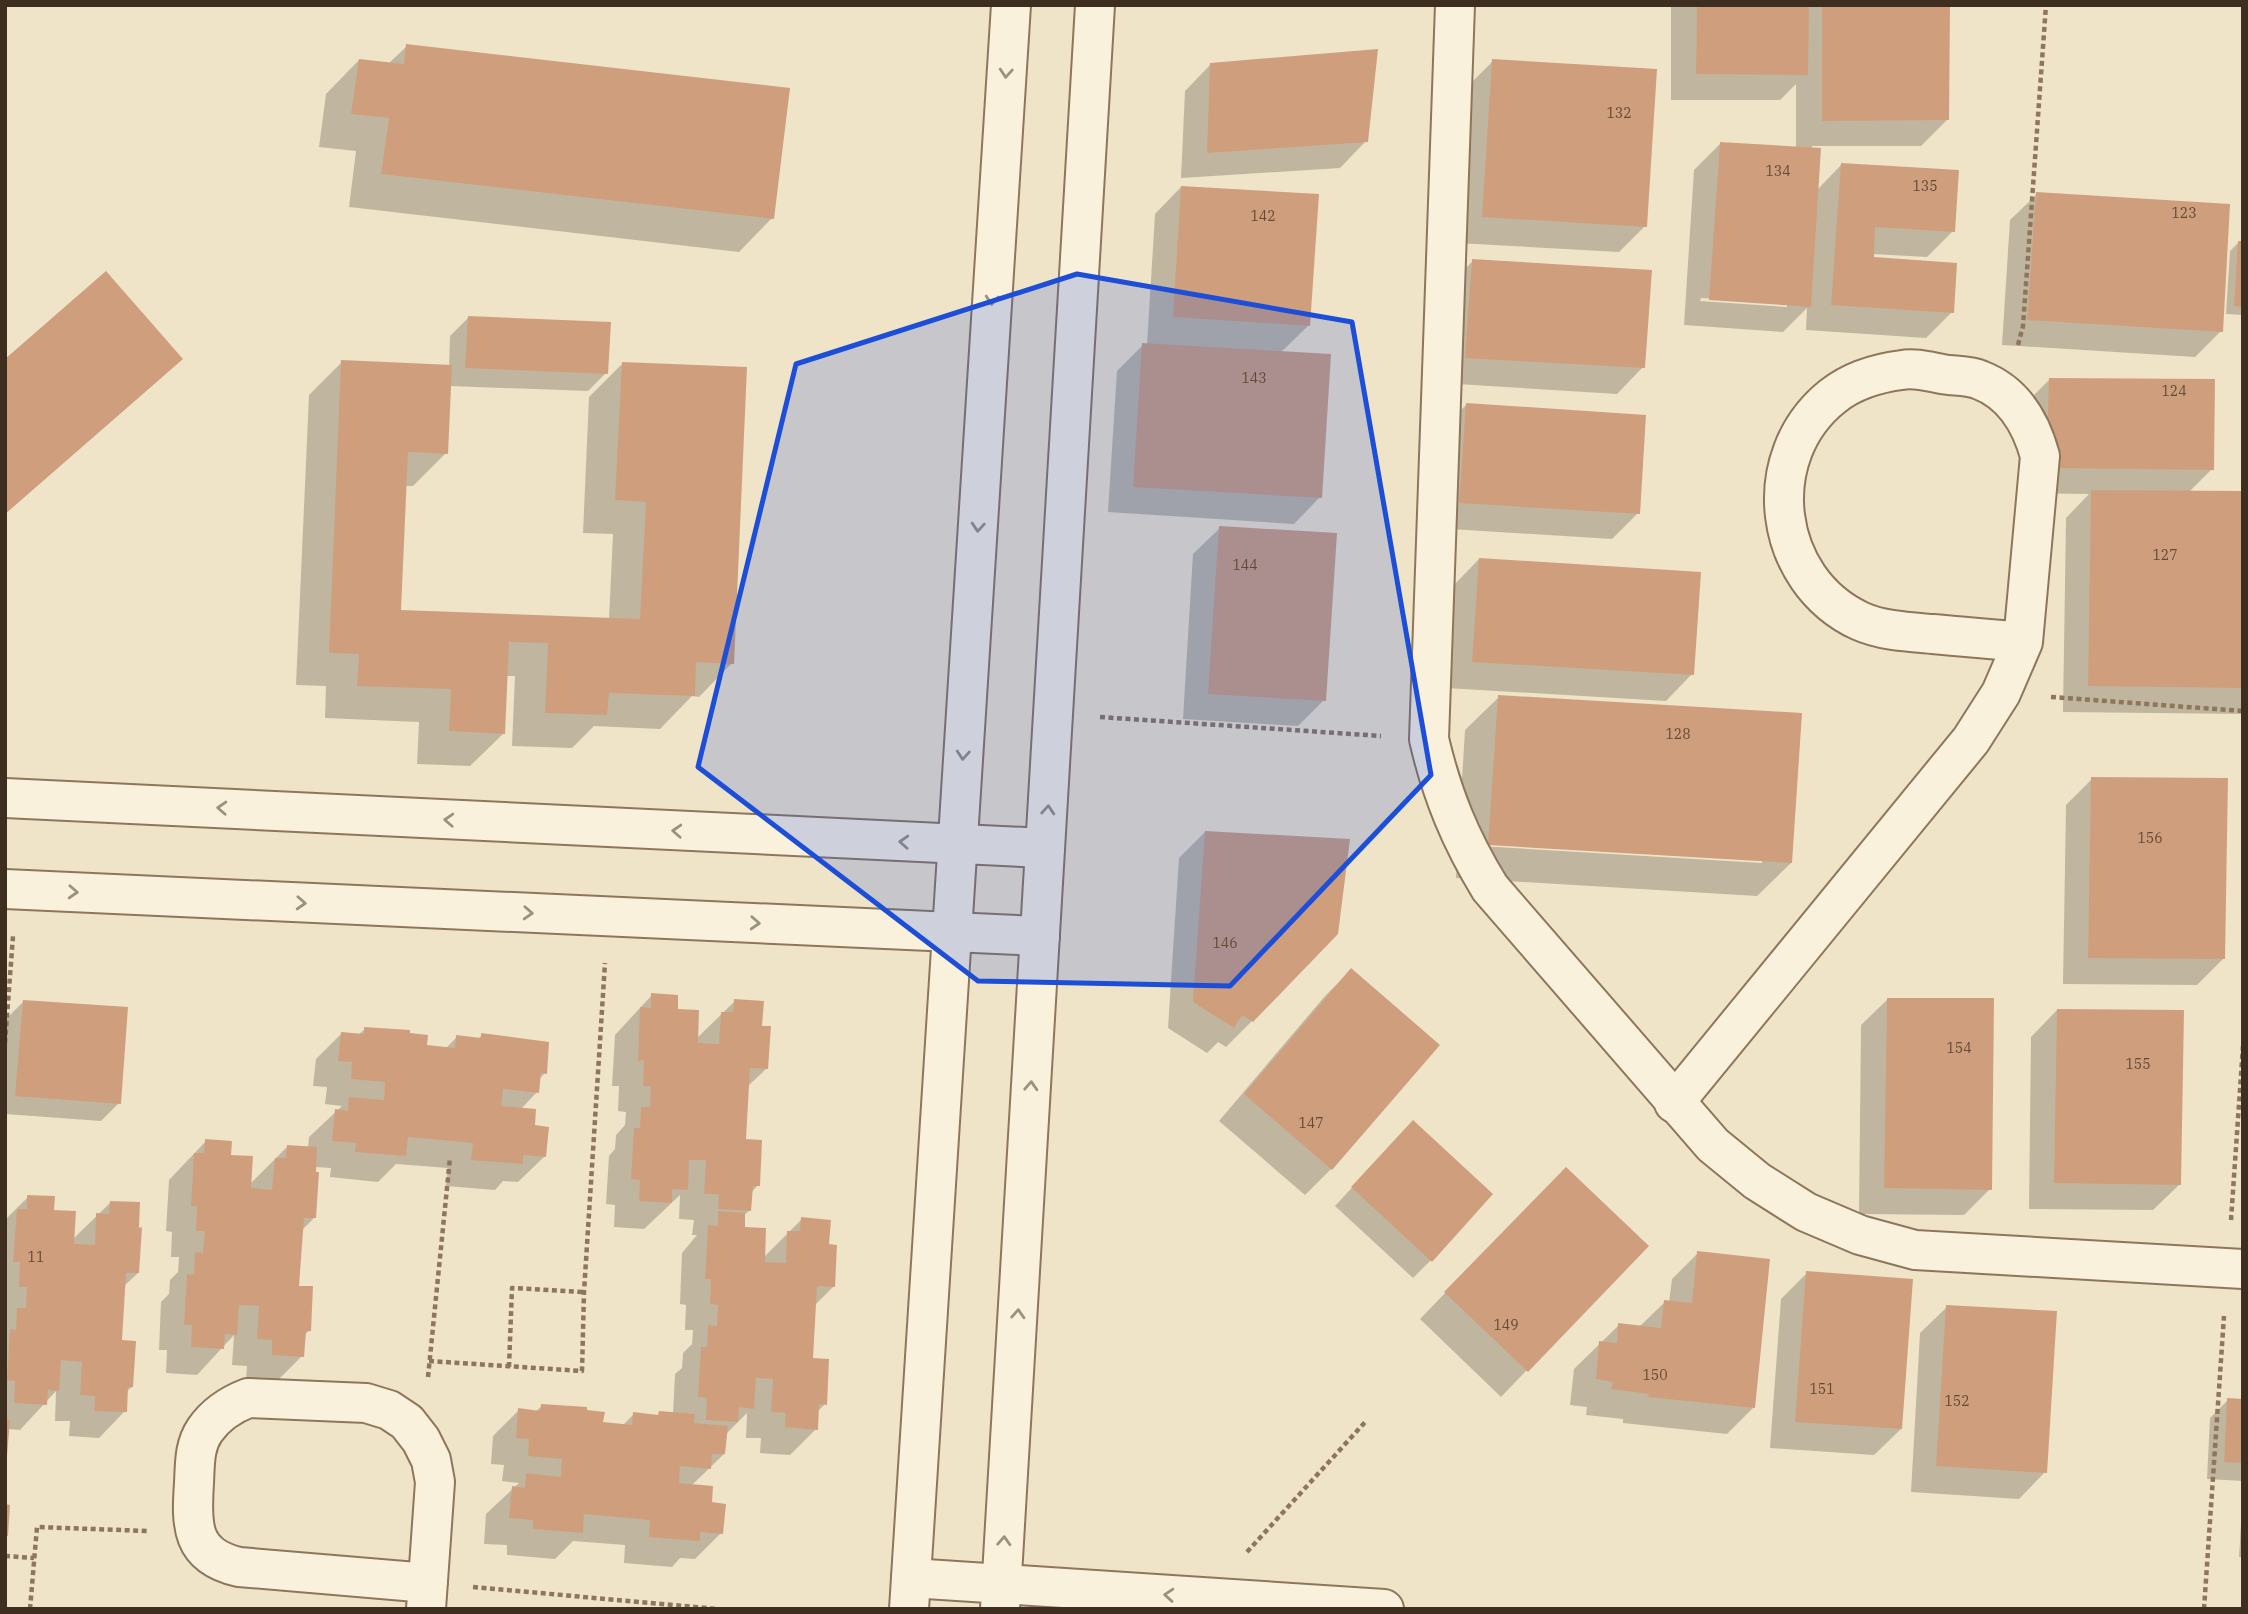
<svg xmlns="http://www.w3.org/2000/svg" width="2248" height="1614" font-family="'IBM Plex Serif',serif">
<rect width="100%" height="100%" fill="#f0e4c8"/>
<g fill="#0003" fill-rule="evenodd">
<path d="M1671,5H1948L1947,120L1921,146H1812L1817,190L1841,165L1953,231L1927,257L1872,254V259L1952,312L1926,338L1806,330L1807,308L1783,332L1684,325L1694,170L1720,144L1796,148V84L1780,100H1671ZM1701,298L1787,304V307L1700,301Z"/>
<path d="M407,46L772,218L739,252L349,207L356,151L319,147L326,94L359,60L388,64Z"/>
<path d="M1493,61L1645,226L1619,252L1457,243L1467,87Z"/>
<path d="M1211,64L1366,141L1340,168L1181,178L1185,91Z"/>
<path d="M1181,187L1309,325L1280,353L1320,497L1294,524L1108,512L1117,371L1143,345H1147L1155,214Z"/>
<path d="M2037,194L2221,331L2195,357L2002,345L2010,220Z"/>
<path d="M2239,242L2243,243V315L2226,314L2230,251Z"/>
<path d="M1473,261L1643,367L1617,394L1440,383L1446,287Z"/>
<path d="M468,318L606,373L588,391L449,386L446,453L413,486H405L400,612L609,619L613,534L583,533L589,397L622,364L732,663L699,697L692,696L660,729L594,726L572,748L512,746L515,676H506L504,733L470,766L417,764L419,722L325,718L326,686L296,685L309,395L342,362L449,367L450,336Z"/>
<path d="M181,359L163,376L5,514V361Z"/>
<path d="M2049,380L2212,469L2189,492L2243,493V714L2063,712L2066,518L2089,494L2021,493L2023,406Z"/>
<path d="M1466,405L1638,513L1612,539L1434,528L1440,431Z"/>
<path d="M1220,528L1324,700L1298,726L1183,719L1193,554Z"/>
<path d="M1479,559L1692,674L1666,701L1446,688L1453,586Z"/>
<path d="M1499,697L1791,863L1757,896L1456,878L1465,730ZM1480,843L1762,860V863L1480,846Z"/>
<path d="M2092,779L2223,959L2197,985L2063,984L2066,805Z"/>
<path d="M1205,832L1252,1021L1226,1047L1218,1042L1207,1053L1168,1028L1179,858Z"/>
<path d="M2243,912V1055L2241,914Z"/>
<path d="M1351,970L1331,1169L1305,1195L1219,1121L1325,996Z"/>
<path d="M652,995L677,1010L696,1039L735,1001L760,1028L766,1069L747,1087L744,1141L758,1185L751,1193L750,1210L743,1216V1229L763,1258L802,1219L827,1245L833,1287L814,1306L811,1359L825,1404L817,1412L816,1429L790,1455L760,1453L761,1438H746L747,1413L726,1434L724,1454L691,1486L710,1504L721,1533L695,1559L680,1558L672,1567L624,1563L625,1545L573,1541L555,1559L507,1555V1545L484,1544L486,1514L519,1483L502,1481L504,1465L491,1464L493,1436L519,1410L535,1412L542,1406L601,1423L622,1426L634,1414L656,1417L660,1413L673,1414L675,1374L682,1368L683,1353L692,1344L693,1330H685L686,1305L680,1304L682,1253L697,1235H692L694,1220L679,1219L680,1195L644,1229L614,1227L615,1205L606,1204L609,1156L615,1149L616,1135L625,1125L626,1112L618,1111L619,1086H612L615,1035Z"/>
<path d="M1888,999L1990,1189L1964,1215L1859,1214L1861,1025Z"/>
<path d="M23,1002L119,1103L101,1121L5,1114V1020Z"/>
<path d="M2057,1010L2180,1184L2153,1210L2029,1209L2031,1037Z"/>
<path d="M365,1029L425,1047L445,1049L457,1037L478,1039L482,1035L545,1073L538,1080L537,1092L520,1110L533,1127L545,1156L518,1182L503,1181L495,1190L446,1186L448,1168L396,1164L378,1182L330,1177L331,1168L315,1167V1217L301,1231L298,1287L309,1331L303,1336L302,1356L276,1382L246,1380L247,1366L232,1365L234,1335L197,1375L166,1373L167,1350H159L161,1302L169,1294L170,1280L178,1272L179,1257H171L172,1232L166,1231L169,1180L206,1141L229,1156L249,1185L288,1146L308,1148L309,1137L342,1106L325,1104L327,1087L313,1086L316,1059L342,1033L358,1035Z"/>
<path d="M1396,1140L1431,1260L1413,1278L1335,1206Z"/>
<path d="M1540,1195L1646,1246L1501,1397L1420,1319Z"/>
<path d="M28,1197L52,1212L72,1240L110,1203L138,1273L123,1287L120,1342L132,1387L126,1392L125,1411L99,1438L69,1436L70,1421H55L56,1391L20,1430L8,1429L5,1452V1220Z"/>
<path d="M1698,1253L1753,1408L1727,1434L1623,1423V1419L1586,1415L1587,1407L1570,1405L1574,1369L1619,1325L1639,1327L1665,1302H1669L1672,1279Z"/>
<path d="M1807,1273L1901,1429L1874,1455L1770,1448L1781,1299Z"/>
<path d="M1947,1307L2045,1472L2019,1499L1911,1492L1920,1333Z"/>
<path d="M2228,1400L2243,1401V1481L2207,1479L2210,1418Z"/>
<path d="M2243,1491V1557H2239Z"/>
</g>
<g fill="#cf9f7d">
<path d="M1697,5H1809L1808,75L1696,74Z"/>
<path d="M1822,5H1950L1949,120L1822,121Z"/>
<path d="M406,44L790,88L774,219L381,174L389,118L351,114L359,59L404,64Z"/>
<path d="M1378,49L1368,142L1207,153L1210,63Z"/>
<path d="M1492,59L1657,69L1647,227L1482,217Z"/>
<path d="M1720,142L1821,148L1811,307L1709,300Z"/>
<path d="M1841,163L1959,170L1955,232L1875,227L1874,257L1957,263L1954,313L1831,305Z"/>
<path d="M1181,186L1319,194L1310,326L1173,317Z"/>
<path d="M2036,192L2230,204L2223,332L2027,320Z"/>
<path d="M2238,241H2243V307L2234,306Z"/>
<path d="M1472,259L1652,270L1645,368L1465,358Z"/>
<path d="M106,271L183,359L5,514V359Z"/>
<path d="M468,316L611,322L608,374L465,368Z"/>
<path d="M1142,343L1331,354L1322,498L1133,487Z"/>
<path d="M341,360L452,365L448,454L408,452L401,610L640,619L646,502L615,500L622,362L747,367L734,664L696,662L695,696L609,693L607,715L545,713L548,643L509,642L505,734L449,731L451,689L357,686L359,654L329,653Z"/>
<path d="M2049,378L2215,379L2214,470L2046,468Z"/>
<path d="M1466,403L1646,415L1640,514L1459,503Z"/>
<path d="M2091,490L2243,491V688L2088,686Z"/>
<path d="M1219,526L1337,533L1326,701L1208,694Z"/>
<path d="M1479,558L1701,572L1694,675L1472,662Z"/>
<path d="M1498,695L1802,713L1792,863L1488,845Z"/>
<path d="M2091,777L2228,778L2225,959L2088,958Z"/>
<path d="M1205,831L1350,839L1338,934L1253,1022L1242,1015L1234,1028L1193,1002Z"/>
<path d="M1351,968L1440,1045L1332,1170L1244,1094Z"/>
<path d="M651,993L678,995V1009L699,1010L698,1043L719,1044L721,1012H733L734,999L764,1001L762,1026H771L768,1069L750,1068L746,1139L762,1140L760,1186H753L751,1211L718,1209L719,1194H704L706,1160H689L688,1190L672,1189V1203L639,1201L640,1180L631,1179L634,1128H640L641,1107H650L651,1086H643L644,1060L638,1061L640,1007L651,1008Z"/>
<path d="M1887,998H1994L1992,1190L1884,1188Z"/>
<path d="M23,1000L128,1007L121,1104L15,1096Z"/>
<path d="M2057,1009L2184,1010L2181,1185L2054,1183Z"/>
<path d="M364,1027L410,1030V1033L428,1035L427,1045L455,1048L456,1035L481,1038V1033L549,1042L547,1074L541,1073L539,1093L503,1089L501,1106L536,1109L535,1125L549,1127L546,1157L523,1155V1164L471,1160L473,1143L408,1137L406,1156L355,1152L356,1143L332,1141L335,1109L348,1111L349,1097L384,1100L385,1082L351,1079L352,1062L338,1061L341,1032L364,1034Z"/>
<path d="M1413,1120L1493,1194L1432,1262L1351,1187Z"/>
<path d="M205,1139L232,1141L231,1155L253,1156L251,1188L272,1190L275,1158H286L287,1145L317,1147L316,1172H319L316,1218H304L299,1286H313L311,1331H306L304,1357L272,1355V1340L257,1339L259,1306L239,1305L237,1335L225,1334L224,1349L191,1347L192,1325H184L187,1274L194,1275L195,1252L203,1253L205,1231H196L197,1206H191L194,1153H204Z"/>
<path d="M1566,1167L1649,1246L1528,1372L1444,1292Z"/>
<path d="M27,1195L55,1196L54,1210L76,1211L74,1244L95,1245L96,1213L109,1214L110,1201L140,1202L139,1228L142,1227L139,1273H126L122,1340L136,1341L133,1387H128L127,1412L94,1411L95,1396L80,1395L82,1362L61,1360L59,1391L48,1390L47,1405L14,1403L15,1381L7,1380L10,1329L16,1330L17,1308H26L27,1287H19L20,1262H13L17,1209H27Z"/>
<path d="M718,1211L745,1213V1227L766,1228L765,1262L786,1263L787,1231H800L801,1217L831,1220L829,1244L837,1245L835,1287L817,1286L813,1358L829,1359L827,1405L819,1404L818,1430L785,1427L786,1413L771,1412L773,1379L756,1378L754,1409L739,1407L738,1422L706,1420L707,1398L698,1397L701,1347H707L708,1325L717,1326L718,1305L710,1304L711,1279H705L708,1225L718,1226Z"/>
<path d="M1697,1251L1770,1259L1755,1408L1648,1397L1649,1394L1611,1389L1613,1382L1596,1379L1599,1341L1617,1343L1618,1323L1661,1328L1664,1300L1692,1303Z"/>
<path d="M1806,1271L1913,1279L1902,1429L1795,1422Z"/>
<path d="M1946,1305L2057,1311L2047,1473L1936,1466Z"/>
<path d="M2227,1398L2243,1399V1463L2224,1462Z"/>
<path d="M541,1404L587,1407V1410L605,1412L603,1422L632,1425L633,1412L658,1415L659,1411L695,1414L694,1423L728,1426L725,1454H712L711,1469L680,1466L679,1483L713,1486L712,1502L726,1504L723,1534L700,1532V1541L649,1537L650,1520L584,1514L583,1533L533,1529V1520L509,1518L512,1486L525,1488L526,1473L561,1477L562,1459L528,1456L529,1439L516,1438L518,1408L540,1411Z"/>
<path d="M5,1420H10L7,1456H5Z"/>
<path d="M5,1504L10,1505L8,1536L5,1535Z"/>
</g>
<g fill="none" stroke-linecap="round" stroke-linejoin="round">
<g stroke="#8d765c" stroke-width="42">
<g id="minor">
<path d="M1455,5L1429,739C1442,795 1460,839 1490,888L1713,1145L1757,1181L1806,1212L1860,1235L1915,1250L2243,1269"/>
<path d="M5,798L1045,848"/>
<path d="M5,889L1040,936"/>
<path d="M1674,1103L1971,740L2001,693L2023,642C1993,639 1963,637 1933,634C1909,632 1882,631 1860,621C1772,580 1757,456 1833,396C1852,381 1878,373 1902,370C1916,367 1934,373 1949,375C1959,376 1971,376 1980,380C2014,393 2031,423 2040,456L2023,642"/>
<path d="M911,1578L1384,1609"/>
<path d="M426,1609L435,1482L431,1460L421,1440L407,1422L389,1410L366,1403L248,1398C230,1405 216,1414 205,1430C194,1446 195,1464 194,1483C191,1526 191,1556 239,1567L428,1583"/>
<path d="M909,1609L1011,5"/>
<path d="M1000,1609L1095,5"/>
</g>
</g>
<g stroke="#8d765c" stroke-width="4.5" stroke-dasharray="5 3.5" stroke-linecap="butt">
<path d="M2018,345L2023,326L2046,5"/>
<path d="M2051,697L2243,711"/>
<path d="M1100,717L1381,736"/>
<path d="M5,1043L13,936"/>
<path d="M2231,1220L2243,1046"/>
<path d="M429,1361L582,1371L584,1292L605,963"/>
<path d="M509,1367L512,1288L583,1292"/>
<path d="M428,1377L450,1158"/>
<path d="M1247,1552L1367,1420"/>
<path d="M5,1556L34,1558"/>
<path d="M473,1587L717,1609"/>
<path d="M30,1609L37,1527L148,1531"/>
<path d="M2204,1609L2224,1316"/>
</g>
<use href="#minor" stroke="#faf1dc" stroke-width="38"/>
</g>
<defs><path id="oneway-chevron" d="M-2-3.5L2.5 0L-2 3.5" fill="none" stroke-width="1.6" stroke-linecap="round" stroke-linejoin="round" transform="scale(1.75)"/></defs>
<g stroke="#9c907e">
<use href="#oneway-chevron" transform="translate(1006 73) rotate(94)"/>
<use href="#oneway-chevron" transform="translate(992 300) rotate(94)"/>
<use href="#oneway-chevron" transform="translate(978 527) rotate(94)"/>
<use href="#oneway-chevron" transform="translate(963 755) rotate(94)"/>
<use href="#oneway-chevron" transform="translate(222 808) rotate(-177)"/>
<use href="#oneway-chevron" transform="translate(1048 810) rotate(-86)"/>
<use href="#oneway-chevron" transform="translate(449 820) rotate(-177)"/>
<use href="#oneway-chevron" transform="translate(677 831) rotate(-177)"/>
<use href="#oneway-chevron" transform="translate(904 842) rotate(-177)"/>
<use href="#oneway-chevron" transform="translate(73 892) rotate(3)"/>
<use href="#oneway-chevron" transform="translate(301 903) rotate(3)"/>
<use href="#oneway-chevron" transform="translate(528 913) rotate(3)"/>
<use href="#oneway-chevron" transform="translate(755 923) rotate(3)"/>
<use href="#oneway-chevron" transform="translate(1031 1086) rotate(-87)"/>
<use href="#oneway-chevron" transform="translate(1018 1314) rotate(-87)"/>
<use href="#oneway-chevron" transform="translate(1004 1541) rotate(-87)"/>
<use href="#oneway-chevron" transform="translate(1169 1595) rotate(-176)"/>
</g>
<path fill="#1d4ed8" fill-opacity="0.2" stroke="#1d4ed8" stroke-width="5" stroke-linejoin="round" d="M1077,274L1352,322L1431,775L1230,986L978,981L698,767L796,364Z"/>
<g text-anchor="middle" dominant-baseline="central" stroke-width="5" stroke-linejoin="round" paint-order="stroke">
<g font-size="14" fill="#624a37">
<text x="1619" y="113">132</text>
<text x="1778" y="171">134</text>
<text x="1925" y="186">135</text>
<text x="2184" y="213">123</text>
<text x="1263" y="216">142</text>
<text x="1254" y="378">143</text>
<text x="2174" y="391">124</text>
<text x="2165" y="555">127</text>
<text x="1245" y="565">144</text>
<text x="1678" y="734">128</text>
<text x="2150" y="838">156</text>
<text x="1225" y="943">146</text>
<text x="1959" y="1048">154</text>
<text x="2138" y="1064">155</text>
<text x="1311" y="1123">147</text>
<text x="36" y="1257">11</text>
<text x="1506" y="1325">149</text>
<text x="1655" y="1375">150</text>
<text x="1822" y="1389">151</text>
<text x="1957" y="1401">152</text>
</g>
</g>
<rect width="2248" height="1614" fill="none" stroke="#3d2e20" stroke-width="14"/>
</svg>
